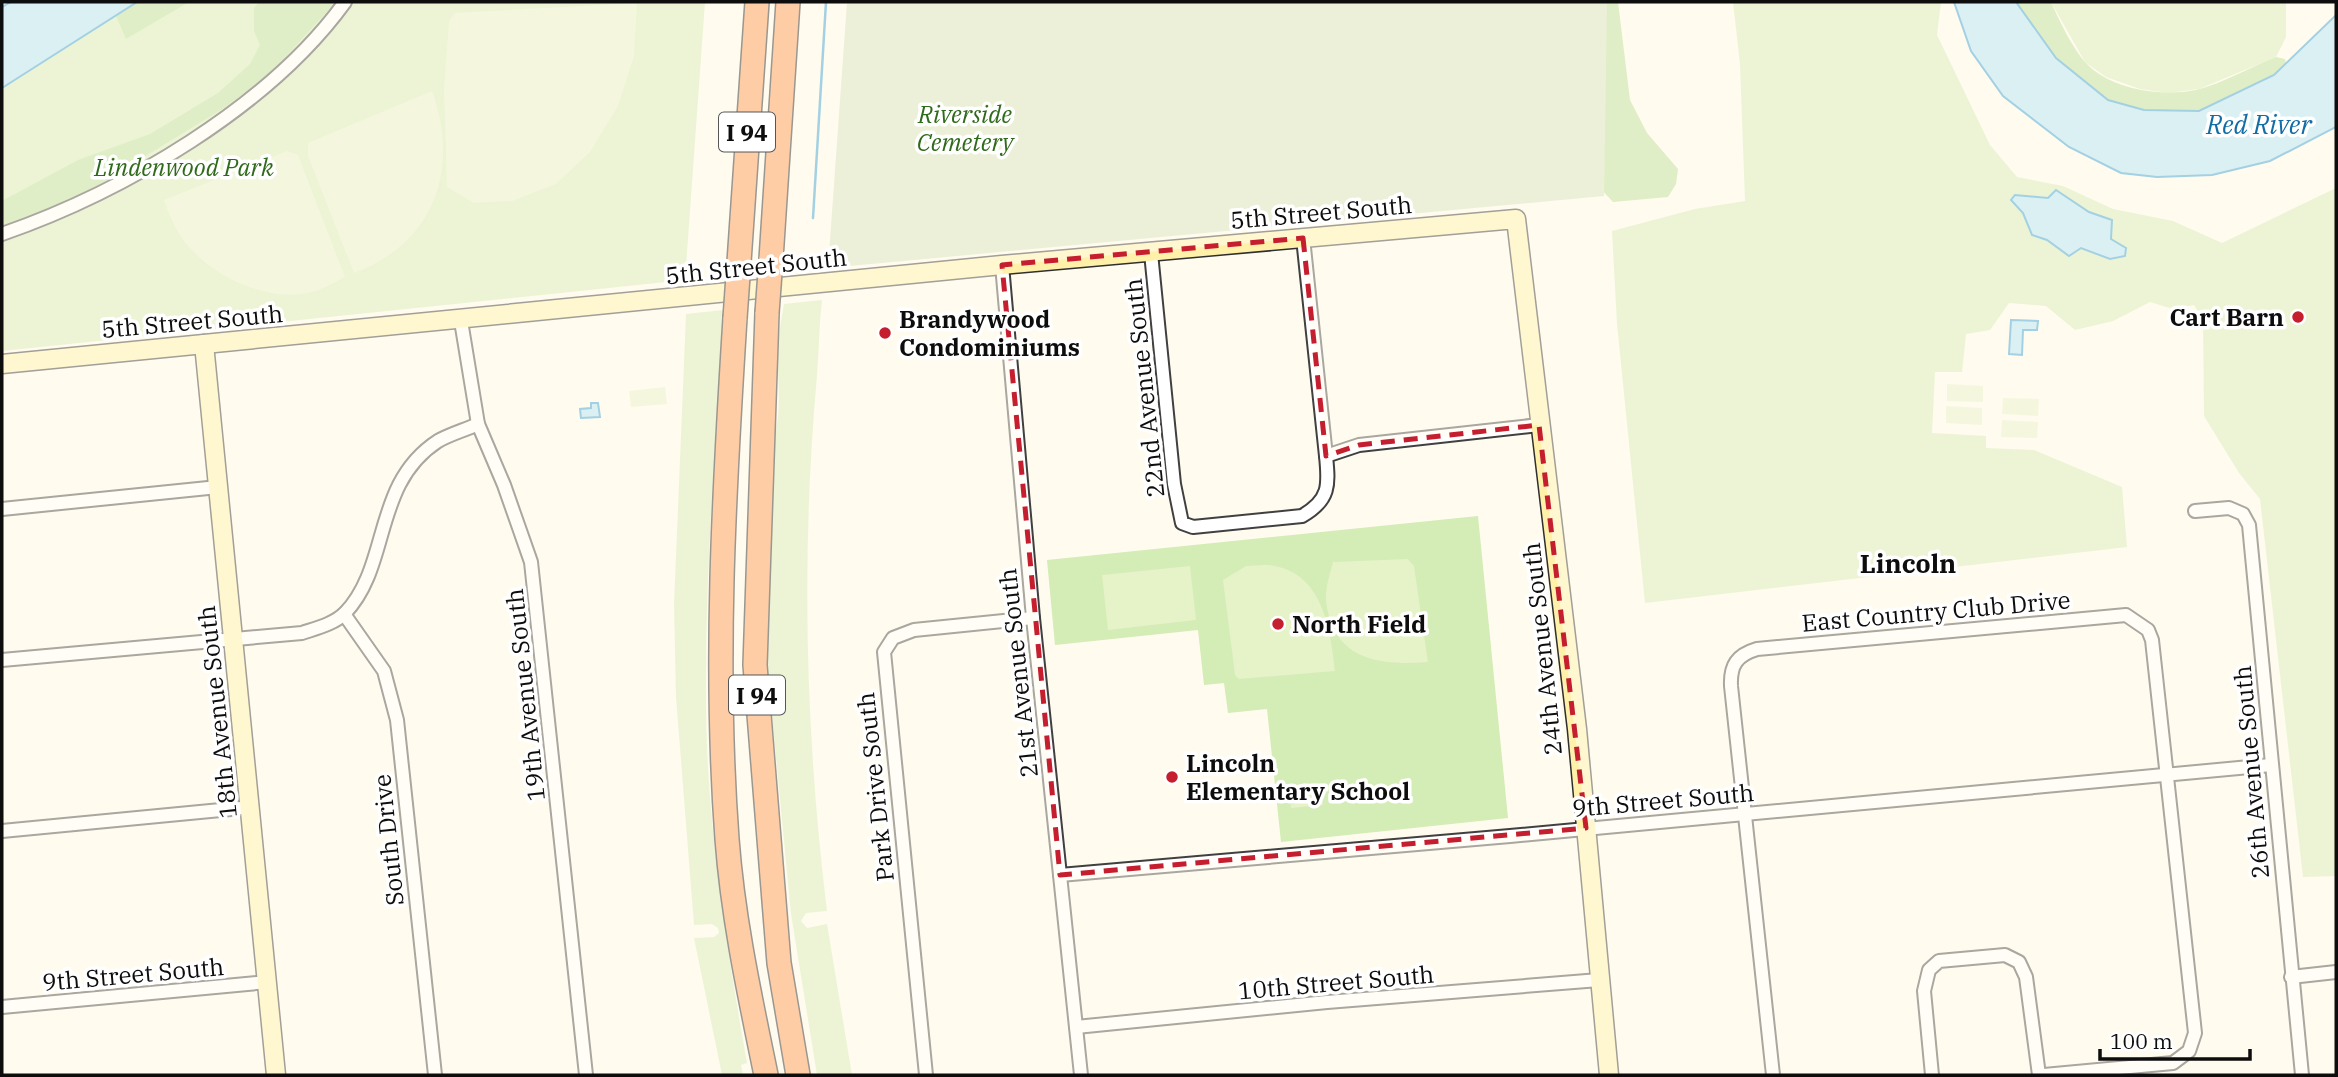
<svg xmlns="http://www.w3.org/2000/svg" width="2338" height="1077" font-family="'IBM Plex Serif',serif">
<rect width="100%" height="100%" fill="#fffbee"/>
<g fill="#d4ecb5">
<path d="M137,2H705L685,280L2,351V88Z"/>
<path d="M1733,2H1941L1937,35L1990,145L2017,177L2063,186L2113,209L2173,221L2222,243L2336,188V876L2303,877L2260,499L2239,473L2204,416L2203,319L2194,305L2173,309L2150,302L2113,321L2075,330L2046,306L2009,303L1990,330L1966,334L1962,372H1935L1932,433L1986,436V448L2034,450L2122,487L2127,547L1645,603L1617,324L1612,231L1695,209L1745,201L1740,64Z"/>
<path d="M2051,2H2286V37L2276,57L2199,89L2168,93L2140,89L2106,77L2085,62Z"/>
<path d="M822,300C819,325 819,350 817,375C801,553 805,732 827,911L806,913L801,921L807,928L827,924L852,1075H817L791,914L769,684L767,633L770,448C785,413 776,380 778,343C779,330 782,317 784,304Z"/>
<path d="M723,310C716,440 705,569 706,699C706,820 726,944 747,1063L741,1065L743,1075H722L694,938L714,937L719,933L718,928L712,924L694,925L676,697L674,605L686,314Z"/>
<path d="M1478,516L1508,818L1281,842L1267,709L1228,713L1224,683L1204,685L1198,630L1055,645L1047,560Z"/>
</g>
<g fill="#b9dd94">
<path d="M137,2H189L126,39L116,16Z"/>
<path d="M259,2H336L265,79L224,108L95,187L57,206L2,225V201L78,160L150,134L218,93L250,64L260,45L254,31V8Z"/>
<path d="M1582,2H1618L1630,100L1647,133L1678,169L1676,184L1668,197L1613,202L1600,188Z"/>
<path d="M2016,2H2051C2059,20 2072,47 2085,62C2110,90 2162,97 2196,90C2221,84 2251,67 2276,57L2285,59L2286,64L2274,75L2199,111L2144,110L2108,100L2056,58Z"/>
</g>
<path fill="#d8e2be" d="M847,2H1607L1604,196L828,268Z"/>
<g fill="#e6f2c8">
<path d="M637,3L634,56L618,106L590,152L556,184L512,201L474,203L447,187L444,88L449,21L455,13Z"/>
<path d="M432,91C460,168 435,243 354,273L308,156V143Z"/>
<path d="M287,151L298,155L345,277C335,282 325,288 316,291C272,304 218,280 189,247C177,234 170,217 164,200Z"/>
<path d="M1947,384L1983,386V402L1947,401Z"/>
<path d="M665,387L667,404L631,407L629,391Z"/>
<path d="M2003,398L2039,399L2038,416L2002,414Z"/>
<path d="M1946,406L1982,408V425L1946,423Z"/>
<path d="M2002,420L2038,422L2037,438L2001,437Z"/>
<path d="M1408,559L1414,566L1428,662C1377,666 1332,659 1326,600C1325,588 1330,574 1333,562Z"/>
<path d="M1190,566L1196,620L1108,630L1102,575Z"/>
<path d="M1246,566C1255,566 1265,564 1274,566C1323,574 1331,631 1335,671L1239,679L1235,675L1223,580Z"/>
<path d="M1321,787L1323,805L1291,808L1290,790Z"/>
</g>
<g fill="#b0e2f9" stroke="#339dd4" stroke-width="2">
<path d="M11,2H137L2,88V7Z"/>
<path d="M1954,2H2016L2056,58L2108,100L2144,110L2199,111L2274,75L2336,15V127L2270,161L2212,175L2157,177L2121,173L2069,147L2003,96L1971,51Z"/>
<path d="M2056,190L2089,212L2112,220L2111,239L2126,248L2125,256L2110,259L2081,248L2069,256L2047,240L2032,235L2023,213L2011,200L2015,195L2048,198Z"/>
<path d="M2011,320L2038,321L2037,330H2023L2022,355L2009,354Z"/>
<path d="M591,403H598L600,417L581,418L580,409L591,408Z"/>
</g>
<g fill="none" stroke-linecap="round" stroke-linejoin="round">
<path stroke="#339dd4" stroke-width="2.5" d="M813,218L826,2"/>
<g stroke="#404040" stroke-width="16">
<g id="street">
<path d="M2,234C123,192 269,107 345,2"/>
<path d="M1303,238L1326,456"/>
<path d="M1151,253L1174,484L1182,523L1193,527L1302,516C1330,500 1329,485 1326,456L1359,445L1539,425"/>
<path d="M1002,265L1033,618L1081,1075"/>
<path d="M461,321L478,424L504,485L531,562L586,1075"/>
<path d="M2,509L218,487"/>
<path d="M2195,511L2229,508L2243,514L2249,525L2302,1075"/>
<path d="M344,614L384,671L397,720L435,1075"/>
<path d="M2,660L302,633C317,628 334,624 345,613C391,565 372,484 438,441C450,434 465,430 478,424"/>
<path d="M2,831L252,807"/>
<path d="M1060,875L1510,836L2271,765"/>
<path d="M2291,977L2336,972"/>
<path d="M2,1007L268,982"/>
<path d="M1076,1027L1327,1002L1599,980"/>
<path d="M926,1075L884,652L893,638L914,630L1033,618"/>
<path d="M1773,1075L1731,686C1730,665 1737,655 1757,649L2126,615L2148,630L2152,640L2195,1033L2189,1051L2173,1063L2044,1075"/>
<path d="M1932,1075L1924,991L1929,970L1939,961L2005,955L2019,962L2026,977L2039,1075"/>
</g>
</g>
<g stroke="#2f2f2f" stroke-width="21">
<g id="secondary">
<path d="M204,344L276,1075"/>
<path d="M2,364L1002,265L1516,219L1577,729L1609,1075"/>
</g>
</g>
<g stroke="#1e1e1e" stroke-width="26">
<g id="highway">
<path d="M771,259L788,2"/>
<path d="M739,262L757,2"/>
<path d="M767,313L755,665L779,963L798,1075"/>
<path d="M735,318C724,492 714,665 727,839C733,919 750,997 766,1075"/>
</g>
</g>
<use href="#street" stroke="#fff" stroke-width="12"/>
<use href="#secondary" stroke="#fff1a9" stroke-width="18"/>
<use href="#highway" stroke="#fc944f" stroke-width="23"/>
<g stroke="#1e1e1e" stroke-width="26" stroke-linecap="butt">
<g id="highway-bridge">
<path d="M767,313L771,259"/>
<path d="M735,318L739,262"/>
</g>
</g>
<use href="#highway-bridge" stroke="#fc944f" stroke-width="23"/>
</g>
<path d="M0 0H2338V1077H0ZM1303,238L1326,456L1359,445L1539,425L1586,828L1060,875L1002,265Z" fill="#fffbee" fill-opacity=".55" fill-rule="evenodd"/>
<path fill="none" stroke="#c51e2f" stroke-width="5" stroke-dasharray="14 9" stroke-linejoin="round" d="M1303,238L1326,456L1359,445L1539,425L1586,828L1060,875L1002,265Z"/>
<g fill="#c51e2f" stroke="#fff" stroke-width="2.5">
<circle cx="2298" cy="317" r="7"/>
<circle cx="885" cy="333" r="7"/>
<circle cx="1278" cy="624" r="7"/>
<circle cx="1172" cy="777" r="7"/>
</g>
<g text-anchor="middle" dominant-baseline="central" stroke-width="7" stroke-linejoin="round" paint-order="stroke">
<g fill="#fff" stroke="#565656" stroke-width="2">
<rect x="719" y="112.5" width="56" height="39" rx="5"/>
<rect x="729" y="675.5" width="56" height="39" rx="5"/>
</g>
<g font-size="23" font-weight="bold" fill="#0d0d0d">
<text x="747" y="132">I 94</text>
<text x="757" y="695">I 94</text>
</g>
<g font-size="24" font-style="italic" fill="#2f691a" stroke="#fff">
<text x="965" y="114">Riverside<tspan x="965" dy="28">Cemetery</tspan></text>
<text x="184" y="167">Lindenwood Park</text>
</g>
<g font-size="24" fill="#0d0d0d" stroke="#fff">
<text transform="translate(1321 212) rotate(-5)">5th Street South</text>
<text transform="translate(756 266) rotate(-6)">5th Street South</text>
<text transform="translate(192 321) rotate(-5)">5th Street South</text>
<text transform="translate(1144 388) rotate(-96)">22nd Avenue South</text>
<text transform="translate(1936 611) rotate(-5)">East Country Club Drive</text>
<text transform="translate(1542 649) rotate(-96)">24th Avenue South</text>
<text transform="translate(1018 673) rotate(-96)">21st Avenue South</text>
<text transform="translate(525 695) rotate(-96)">19th Avenue South</text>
<text transform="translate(217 712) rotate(-96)">18th Avenue South</text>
<text transform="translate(2251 772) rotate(-95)">26th Avenue South</text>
<text transform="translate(875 787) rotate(-96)">Park Drive South</text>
<text transform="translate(1663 800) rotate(-5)">9th Street South</text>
<text transform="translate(388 840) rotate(-96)">South Drive</text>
<text transform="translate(133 974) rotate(-5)">9th Street South</text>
<text transform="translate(1336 982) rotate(-5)">10th Street South</text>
</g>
<g font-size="24" font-weight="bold" fill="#0d0d0d" stroke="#fff" text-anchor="start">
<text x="2284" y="317" text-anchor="end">Cart Barn</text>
<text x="899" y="319">Brandywood<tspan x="899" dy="28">Condominiums</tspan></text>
<text x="1292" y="624">North Field</text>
<text x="1186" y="763">Lincoln<tspan x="1186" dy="28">Elementary School</tspan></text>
</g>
<g font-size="26" font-style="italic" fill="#106da6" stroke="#fff">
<text x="2259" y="124">Red River</text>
</g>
<g font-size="26" font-weight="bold" fill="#0d0d0d" stroke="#fff">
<text x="1908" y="563">Lincoln</text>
</g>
</g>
<rect width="2338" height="1077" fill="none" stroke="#0d0d0d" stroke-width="7"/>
<path d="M2100 1049v10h150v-10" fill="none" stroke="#0d0d0d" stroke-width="3.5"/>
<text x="2110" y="1049" font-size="21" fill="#0d0d0d" stroke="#ffffff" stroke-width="5" paint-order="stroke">100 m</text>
</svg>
